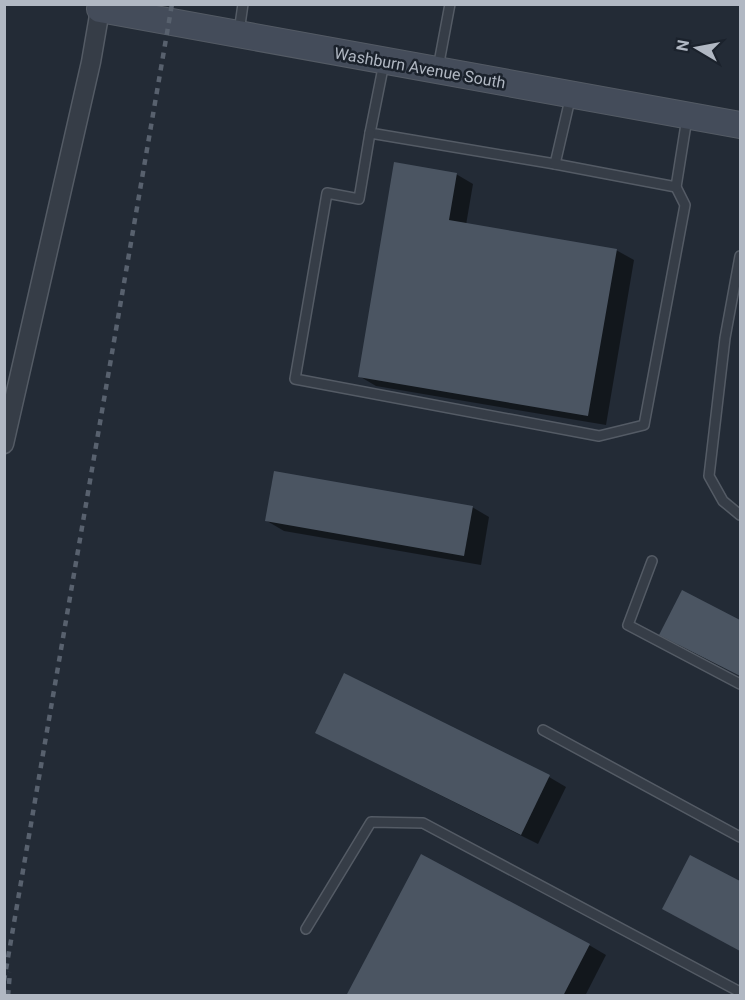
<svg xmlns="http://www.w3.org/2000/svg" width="745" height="1000" font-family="Roboto,sans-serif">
<rect width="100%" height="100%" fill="#232b36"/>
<g fill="#0007">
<path d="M456,174L473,184L466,225L616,250L634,260L606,425L376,386L359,376Z"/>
<path d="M472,507L489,517L481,565L284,531L267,521Z"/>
<path d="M683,592L740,621V676L678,645Z"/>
<path d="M345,675L549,777L566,787L538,844L334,742Z"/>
<path d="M691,857L740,883V950L681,919Z"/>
<path d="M589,945L606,955L585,996H348Z"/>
</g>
<g fill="#4b5562">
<path d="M394,162L457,173L449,220L617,249L588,416L358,377Z"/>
<path d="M274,471L473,506L464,556L265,521Z"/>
<path d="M682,590L740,620V676L659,635Z"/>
<path d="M344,673L550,775L521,835L315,733Z"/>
<path d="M421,854L590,944L563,996H346Z"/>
<path d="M690,855L740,881V951L662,909Z"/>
</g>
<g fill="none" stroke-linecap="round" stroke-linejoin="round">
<g stroke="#545b65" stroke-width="12">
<g id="lane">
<path d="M239,32L243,4"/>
<path d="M384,63L370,133L555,164L571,95"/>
<path d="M438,68L450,4"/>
<path d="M370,133L359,199L327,193L295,379L599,436L644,425L685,205L676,187"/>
<path d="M555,164L676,187L687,118"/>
<path d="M740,256L725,338L709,476L723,501L740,515"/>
<path d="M652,561L628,625L740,684"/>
<path d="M543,730L740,837"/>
<path d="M306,929L371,822L423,823L740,992"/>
</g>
</g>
<g stroke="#545b65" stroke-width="21">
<path id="street" d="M4,444L91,62L101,4"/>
</g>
<g stroke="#545b65" stroke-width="28">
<path id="secondary" d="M100,9L740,125"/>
</g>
<use href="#lane" stroke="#363d47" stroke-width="9"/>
<use href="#street" stroke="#363d47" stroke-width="18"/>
<use href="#secondary" stroke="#444c5a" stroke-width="26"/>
<g stroke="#58616e" stroke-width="4.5" stroke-dasharray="6 6" stroke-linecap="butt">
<path d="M4,981L172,4"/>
<path d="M8,996L10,972"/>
</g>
</g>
<g text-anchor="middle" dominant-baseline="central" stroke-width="5" stroke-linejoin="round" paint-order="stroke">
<g font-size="16" fill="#b1b8c3" stroke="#1b222c">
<text transform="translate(420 68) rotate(10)">Washburn Avenue South</text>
</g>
</g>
<rect width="745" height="1000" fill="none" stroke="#b1b8c3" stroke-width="12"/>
<g transform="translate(697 48) rotate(280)" stroke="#1b222c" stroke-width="4.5" paint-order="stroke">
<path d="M0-4.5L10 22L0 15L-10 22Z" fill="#b1b8c3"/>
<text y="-9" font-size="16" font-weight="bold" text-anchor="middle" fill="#b1b8c3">N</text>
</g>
</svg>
